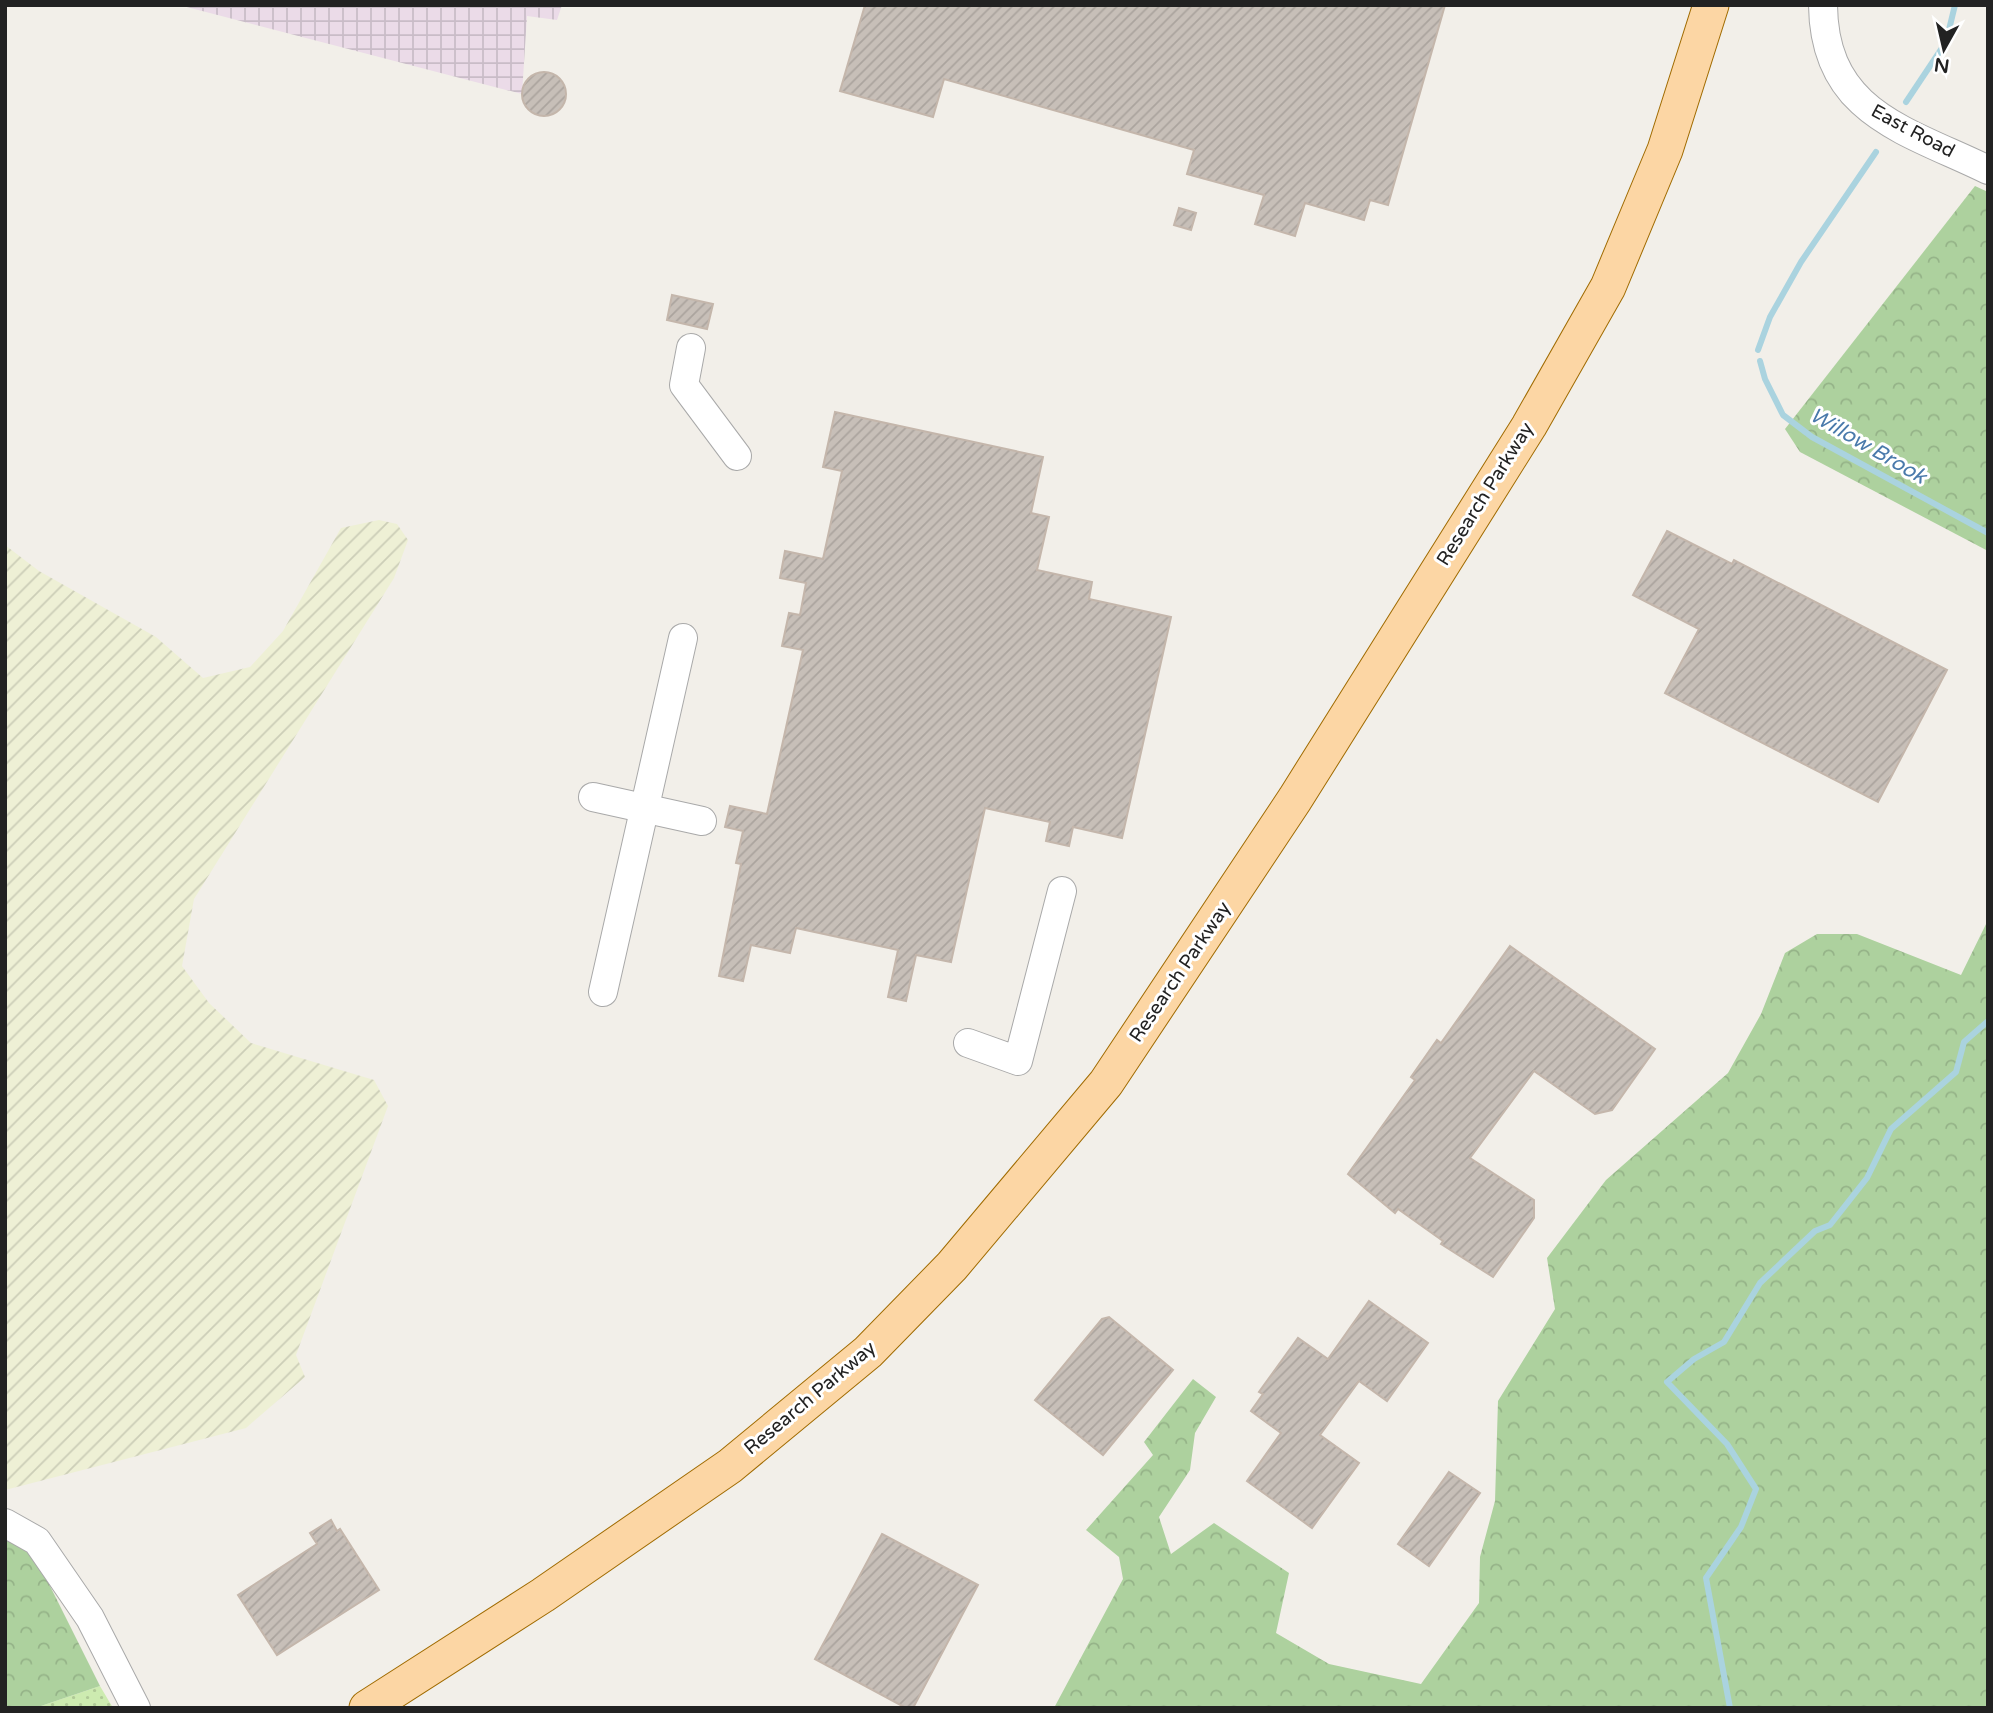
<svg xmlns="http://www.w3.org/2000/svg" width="1993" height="1713" font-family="'Varela Round',sans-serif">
<defs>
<pattern id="industrial-grid" width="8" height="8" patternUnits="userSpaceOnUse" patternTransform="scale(1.75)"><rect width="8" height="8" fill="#ebdbe8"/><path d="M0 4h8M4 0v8" fill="none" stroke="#c9bcc7"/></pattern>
<pattern id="farmland-furrows" width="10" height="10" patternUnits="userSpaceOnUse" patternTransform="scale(1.75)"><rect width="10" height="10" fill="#eef0d5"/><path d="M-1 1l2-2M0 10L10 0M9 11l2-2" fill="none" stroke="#ccceb7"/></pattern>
<pattern id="grass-dots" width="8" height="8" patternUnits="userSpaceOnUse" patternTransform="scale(1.75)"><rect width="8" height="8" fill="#cdebb0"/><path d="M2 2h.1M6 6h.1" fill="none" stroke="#b0c997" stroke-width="1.8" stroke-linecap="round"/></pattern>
<pattern id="forest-crowns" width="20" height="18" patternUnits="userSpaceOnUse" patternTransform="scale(1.75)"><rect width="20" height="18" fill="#add19e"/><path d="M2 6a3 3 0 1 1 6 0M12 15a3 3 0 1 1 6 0" fill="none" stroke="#95b388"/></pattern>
<pattern id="building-hatch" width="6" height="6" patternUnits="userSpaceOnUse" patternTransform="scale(1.75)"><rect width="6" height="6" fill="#c7bfb8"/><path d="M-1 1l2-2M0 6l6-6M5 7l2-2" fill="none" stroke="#aba49e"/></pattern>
</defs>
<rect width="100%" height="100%" fill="#f2efe9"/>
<path fill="url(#industrial-grid)" d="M179,5H562L557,20L527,16L522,94Z"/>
<path fill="url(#farmland-furrows)" d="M379,520L397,524L408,540L394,578L194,899L182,966L209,1003L251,1043L374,1080L388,1106L296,1355L305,1377L246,1428L5,1490V545L39,571L156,637L203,678L250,667L283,631L341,528Z"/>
<path fill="url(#grass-dots)" d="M100,1686L113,1708H35Z"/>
<g fill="url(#forest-crowns)">
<path d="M1975,186L1988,192V551L1800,452L1785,429Z"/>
<path d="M1988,920V1708H1054L1123,1579L1119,1557L1086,1530L1153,1455L1144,1442L1193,1379L1216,1397L1195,1433L1190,1470L1159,1517L1171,1554L1214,1523L1289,1573L1276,1633L1329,1664L1421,1684L1479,1603L1480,1557L1495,1501L1498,1401L1555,1309L1547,1258L1606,1180L1728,1073L1761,1014L1785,953L1817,934H1857L1961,975Z"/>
<path d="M5,1534L30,1546L100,1686L35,1708H5Z"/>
</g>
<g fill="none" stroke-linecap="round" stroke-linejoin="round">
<g stroke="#aad3df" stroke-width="6">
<path d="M1906,102L1946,42L1955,5"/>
<path d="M1758,350L1770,317L1801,262L1876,152"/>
<path d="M1760,361L1765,379L1783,415L1812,437L1988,533"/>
<path d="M1730,1708L1706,1578L1741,1527L1756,1489L1727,1444L1667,1382L1694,1359L1724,1342L1760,1283L1815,1231L1830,1225L1867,1178L1891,1129L1956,1072L1964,1042L1988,1021"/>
</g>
</g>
<g fill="url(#building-hatch)" stroke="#c4b6ab" stroke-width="2">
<path d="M865,5H1445L1388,205L1370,200L1364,220L1305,203L1295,236L1255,224L1264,195L1187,174L1194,150L944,79L933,117L840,91Z"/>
<circle cx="544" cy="94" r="22"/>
<path d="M1179,208L1196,213L1191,230L1174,225Z"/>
<path d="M672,295L713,304L707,329L667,320Z"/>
<path d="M835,412L1043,457L1031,513L1049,517L1037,570L1092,582L1089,599L1171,617L1122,838L1073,827L1069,846L1046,841L1050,822L985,808L951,962L916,955L906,1001L888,997L898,950L796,928L790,953L751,945L743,981L719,976L741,864L736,863L743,831L725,827L730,806L767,814L803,650L782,646L789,613L800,615L806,583L780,578L785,551L823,559L842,471L823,467Z"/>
<path d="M1667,531L1732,564L1734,560L1947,670L1878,802L1665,693L1699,629L1633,595Z"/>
<path d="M1510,946L1655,1049L1612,1110L1595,1114L1534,1071L1470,1158L1534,1200V1218L1493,1277L1441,1244L1443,1241L1398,1209L1395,1213L1348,1174L1415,1080L1411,1077L1437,1040L1441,1043Z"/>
<path d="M1369,1301L1428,1343L1387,1401L1359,1381L1320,1435L1359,1463L1312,1528L1247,1481L1281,1433L1251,1411L1263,1394L1259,1392L1298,1338L1328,1359Z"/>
<path d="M1109,1317L1173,1370L1103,1455L1035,1400L1102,1319Z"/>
<path d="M1449,1472L1480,1493L1429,1566L1398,1544Z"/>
<path d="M331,1520L337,1531L340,1529L379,1590L277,1655L238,1595L317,1544L310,1533Z"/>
<path d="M882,1534L978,1585L913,1708H906L815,1659Z"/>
</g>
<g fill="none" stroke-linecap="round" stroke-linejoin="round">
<g stroke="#a9a9a9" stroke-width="30">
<g id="minor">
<path d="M1823,5C1824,113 1906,130 1988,170"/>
<path d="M691,348L684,385L737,456"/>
<path d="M593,797L702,821"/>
<path d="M603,992L683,638"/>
<path d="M968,1043L1018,1061L1062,891"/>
<path d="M5,1523L37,1541L90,1618L136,1708"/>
</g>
</g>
<g stroke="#a06b00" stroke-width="37">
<path id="major" d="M367,1708L543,1595L730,1466L868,1352L952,1266L1106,1083L1295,799L1529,426L1608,287L1665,150L1711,5"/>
</g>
<use href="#minor" stroke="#fff" stroke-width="28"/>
<use href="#major" stroke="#fcd6a4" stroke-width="35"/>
</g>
<g text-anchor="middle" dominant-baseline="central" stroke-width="6" stroke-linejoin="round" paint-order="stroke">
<g font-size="19" fill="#222" stroke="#fff">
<text transform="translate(1913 131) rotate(28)">East Road</text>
<text transform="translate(1485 494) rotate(-58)">Research Parkway</text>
<text transform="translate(1180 972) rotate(-56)">Research Parkway</text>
<text transform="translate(810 1398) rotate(-40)">Research Parkway</text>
</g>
<g font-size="21" font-style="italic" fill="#4a7aab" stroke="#fff">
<text transform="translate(1868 446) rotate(30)">Willow Brook</text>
</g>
</g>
<rect width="1993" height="1713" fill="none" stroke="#222222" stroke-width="14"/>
<g transform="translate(1944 49) rotate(188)" stroke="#ffffff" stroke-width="5" paint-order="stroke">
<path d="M0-5L12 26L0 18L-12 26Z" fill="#222222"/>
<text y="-10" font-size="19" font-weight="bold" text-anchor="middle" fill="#222222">N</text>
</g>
</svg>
